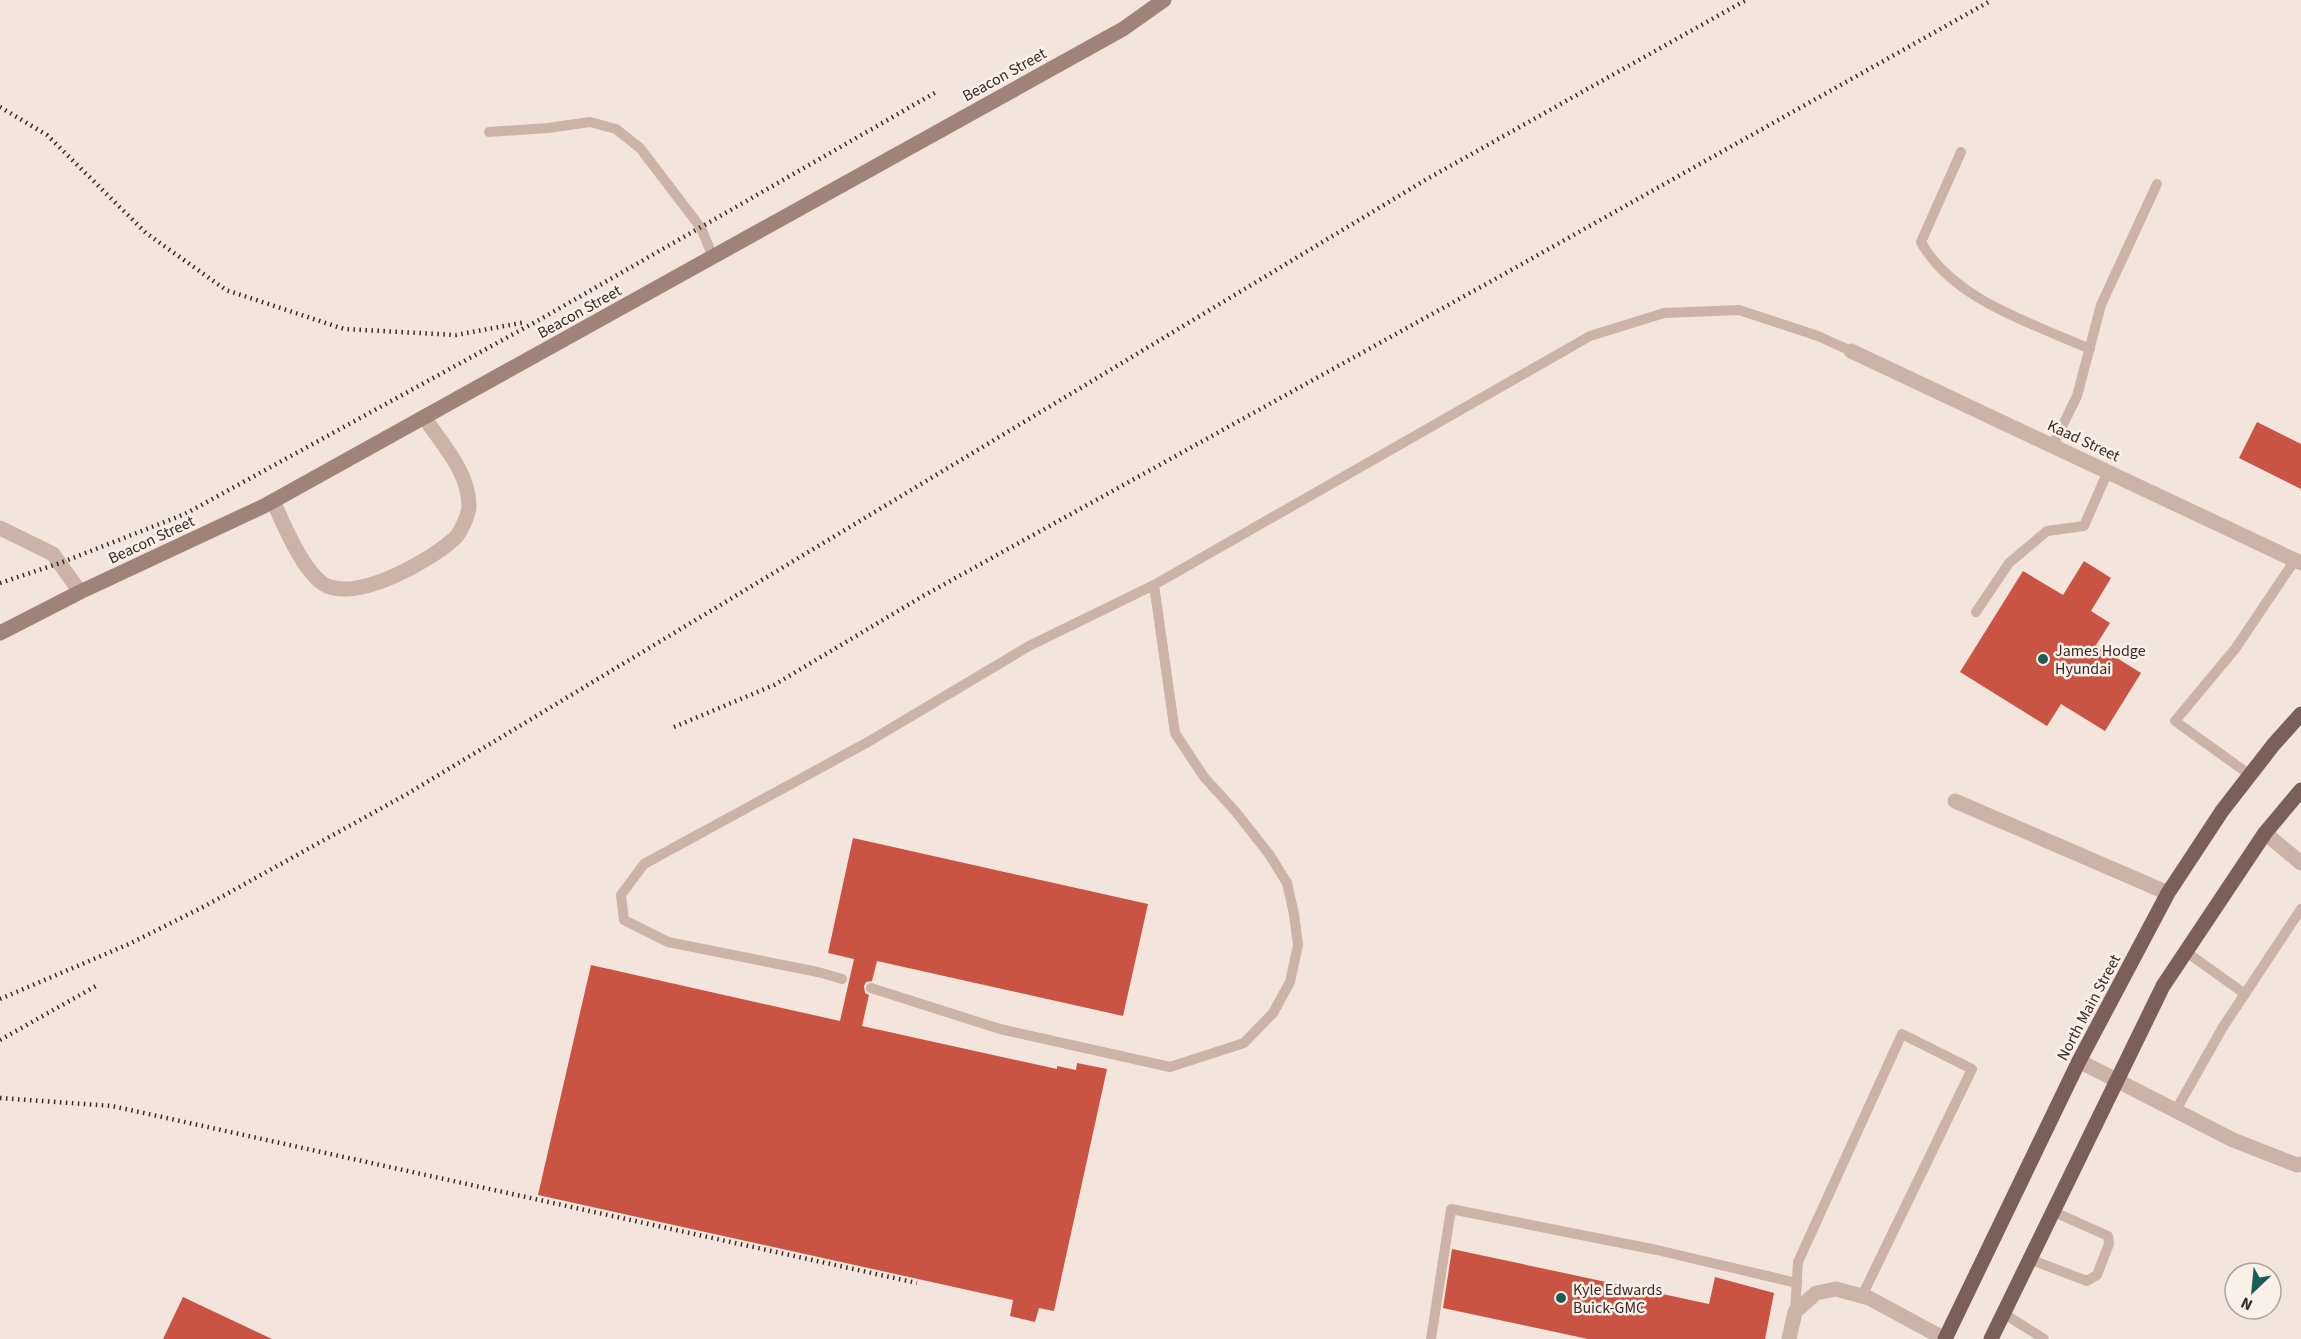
<svg xmlns="http://www.w3.org/2000/svg" width="2301" height="1339" viewBox="0 0 2301 1339" font-family="'Source Sans 3',sans-serif">
  <style>
    .building { fill: #ca5443 }
    .lines { fill: none; stroke-linecap: round; stroke-linejoin: round }
    .lane { stroke: #cbb3a7; stroke-width: 10 }
    .street { stroke: #cbb3a7; stroke-width: 15 }
    .secondary { stroke: #9f8278; stroke-width: 15 }
    .primary { stroke: #7a6058; stroke-width: 15 }
    .rail { stroke: #382b28; stroke-width: 4.5; stroke-dasharray: 1.5 4.5; stroke-linecap: butt }
    .poi-dot { fill: #1c5b57; stroke: #faf0e8; stroke-width: 2 }
    .labels { text-anchor: middle; stroke-width: 5; stroke-linejoin: round; paint-order: stroke }
    .street-label { font-size: 16px; fill: #382b28; stroke: #faf0e8 }
    .poi-label { font-size: 16px; fill: #382b28; stroke: #faf0e8; text-anchor: start }
  </style>
  <rect width="100%" height="100%" fill="#f3e5dc"/>
  <g class="building">
    <polygon points="2257,422 2301,444 2301,489 2239,458"/>
    <polygon points="2084,561 2111,578 2091,611 2110,623 2096,645 2141,673 2105,731 2061,704 2047,726 1960,672 2023,571 2063,595"/>
    <polygon points="853,838 1148,904 1123,1016 877,961 872,981 866,982 864,986 865,993 869,995 862,1026 1057,1069 1057,1066 1076,1070 1077,1063 1107,1069 1054,1311 1039,1308 1035,1322 1010,1316 1013,1300 538,1195 591,965 840,1021 854,959 828,953"/>
    <polygon points="1452,1249 1709,1304 1715,1277 1774,1293 1765,1339 1588,1339 1443,1308"/>
    <polygon points="183,1297 272,1339 163,1339"/>
  </g>
  <g class="lines">
    <g class="lane">
      <polyline points="489,132 548,128 590,122 616,129 640,148 701,228 713,257"/>
      <path d="M1961,152L1921,242C1953,300 2032,323 2090,349"/>
      <polyline points="2053,445 2077,396 2101,305 2157,184"/>
      <polyline points="1154,585 1590,336 1664,313 1739,310 1818,336 1851,351"/>
      <polyline points="1976,612 2009,563 2047,531 2084,526 2108,471"/>
      <polyline points="2250,775 2175,721 2235,649 2295,560"/>
      <polyline points="2185,951 2245,994"/>
      <polyline points="842,979 818,972 668,942 624,920 621,895 644,864 868,742 1029,646 1154,585 1175,733 1204,777 1235,811 1269,854 1287,883 1294,914 1298,945 1290,982 1273,1013 1244,1043 1170,1067 1000,1029 871,988"/>
      <polyline points="2176,1110 2223,1027 2301,909"/>
      <polyline points="2029,1259 2087,1281 2097,1275 2109,1244 2108,1236 2052,1211"/>
      <polyline points="1795,1312 1798,1262 1902,1034 1972,1069 1862,1296"/>
      <polyline points="2003,1313 2044,1339"/>
      <polyline points="1431,1339 1451,1209 1657,1250 1797,1283"/>
    </g>
    <g class="street">
      <polyline points="1851,351 2301,563"/>
      <path d="M273,501C283,523 306,580 330,587C364,598 429,561 454,539C460,534 469,514 469,506C469,472 442,444 424,417"/>
      <polyline points="0,528 53,554 80,592"/>
      <polyline points="1955,801 2168,893"/>
      <polyline points="2265,833 2301,863"/>
      <polyline points="2079,1061 2233,1140 2297,1165 2301,1164"/>
      <polyline points="1789,1339 1795,1312 1816,1293 1836,1289 1869,1298 1945,1339"/>
    </g>
    <polyline class="secondary" points="0,633 80,592 264,506 1123,29 1164,0"/>
    <g class="primary">
      <polyline points="1945,1339 2079,1061 2168,893 2222,811 2274,744 2301,714"/>
      <polyline points="1991,1339 2163,986 2265,833 2301,790"/>
    </g>
    <g class="rail">
      <polyline points="0,107 47,135 146,233 226,290 344,329 456,335 526,322"/>
      <polyline points="0,583 60,563 185,514 539,320 938,91"/>
      <polyline points="674,727 774,685 923,596 1497,278 1992,0"/>
      <polyline points="0,999 129,944 205,906 407,794 1427,179 1746,0"/>
      <polyline points="0,1040 96,986"/>
      <polyline points="0,1098 112,1106 917,1283"/>
    </g>
  </g>
  <g class="poi-dot">
    <circle cx="2043" cy="659" r="6"/>
    <circle cx="1561" cy="1298" r="6"/>
  </g>
  <g class="labels">
    <g class="street-label">
      <text transform="translate(1004 74) rotate(-29)" y="6">Beacon Street</text>
      <text transform="translate(579 311) rotate(-29)" y="6">Beacon Street</text>
      <text transform="translate(2084 440) rotate(25)" y="6">Kaad Street</text>
      <text transform="translate(151 539) rotate(-25)" y="6">Beacon Street</text>
      <text transform="translate(2088 1007) rotate(-62)" y="6">North Main Street</text>
    </g>
    <g class="poi-label">
      <text x="2055" y="656">James Hodge<tspan x="2055" dy="18">Hyundai</tspan></text>
      <text x="1573" y="1295">Kyle Edwards<tspan x="1573" dy="18">Buick-GMC</tspan></text>
    </g>
  </g>
  <g transform="translate(2253 1291) rotate(206)"><circle r="28" fill="#faf0e8" stroke="#aca19b" stroke-width="1.5"/>
  <path d="M0-4.5L10 22L0 15L-10 22Z" fill="#1c5b57"/>
  <text y="-9" font-size="16" font-weight="bold" text-anchor="middle" fill="#382b28">N</text>
  </g>
</svg>
